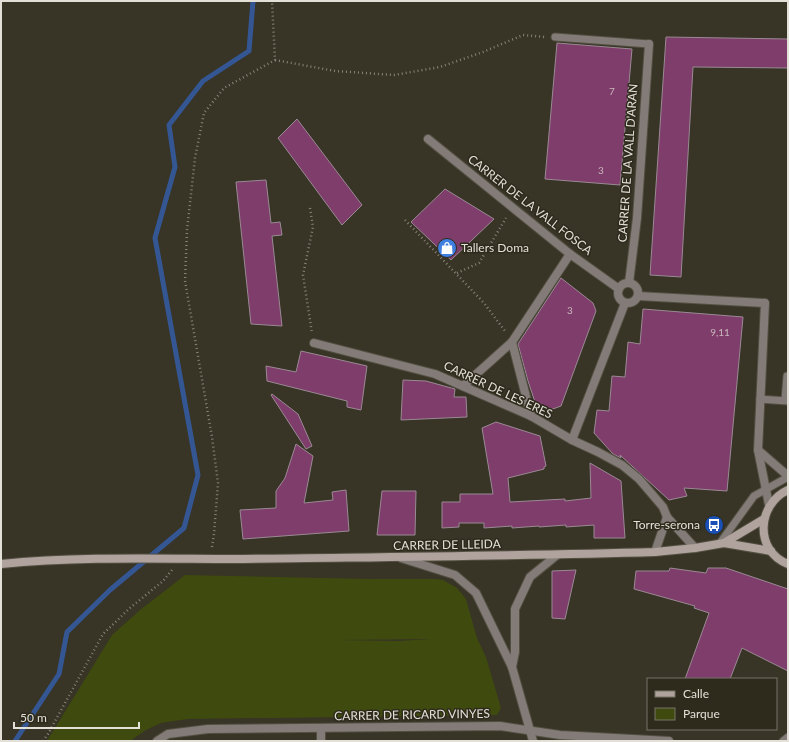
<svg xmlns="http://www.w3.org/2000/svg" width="789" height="742" viewBox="0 0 789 742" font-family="Lato,sans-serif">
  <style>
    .green { fill: #3e4a0e; fill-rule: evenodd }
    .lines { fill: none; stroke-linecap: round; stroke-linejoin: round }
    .stream { stroke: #345794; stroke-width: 5 }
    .building { fill: #7e3d6a; stroke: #9a8a94 }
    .lane-casing { stroke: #535042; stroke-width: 9 }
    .street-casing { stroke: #535042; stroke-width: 10 }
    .secondary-casing { stroke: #535042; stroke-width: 10 }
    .path { stroke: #878378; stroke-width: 2.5; stroke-dasharray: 1 3; stroke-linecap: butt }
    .lane { stroke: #837b78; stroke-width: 7 }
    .street { stroke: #837b78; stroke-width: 8 }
    .secondary { stroke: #b0a39e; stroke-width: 8 }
    .labels { text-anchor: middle; stroke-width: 3; stroke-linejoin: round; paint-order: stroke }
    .number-label { font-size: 10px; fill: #cab7bc }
    .street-label { font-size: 12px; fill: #e3e0d8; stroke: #2e2a1c }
    .poi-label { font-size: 12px; fill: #e3e0d8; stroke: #2e2a1c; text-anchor: start }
  </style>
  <rect width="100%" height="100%" fill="#383426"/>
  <path class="green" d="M185,575L371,579H437L443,580L457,588L466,599L477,638L486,657L501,708L497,715L188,719L161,723L146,730L130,741H47L112,635L140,610ZM431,639L398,641L339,640Z"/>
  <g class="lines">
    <polyline class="stream" points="15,741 59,674 67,632 110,590 184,528 198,475 155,238 175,167 169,125 203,81 249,51 253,1"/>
  </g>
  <g class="building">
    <polygon points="666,37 788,39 788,68 693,67 681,277 650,275"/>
    <polygon points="557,43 632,49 620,185 545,179"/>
    <polygon points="297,119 362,205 342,225 278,138"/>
    <polygon points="266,180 271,223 280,222 282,235 272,236 282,326 251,324 236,182"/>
    <polygon points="445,189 494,219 451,260 411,222"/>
    <polygon points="561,278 593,303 596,311 561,406 539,414 528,381 518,344"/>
    <polygon points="643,309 743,317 727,491 684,488 687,496 669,500 620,455 621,458 613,454 594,433 597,410 609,411 612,376 625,377 628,342 640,344"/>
    <polygon points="301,351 367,366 361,410 347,407 347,401 267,381 266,366 296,372"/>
    <polygon points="403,380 426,381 455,389 454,397 466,397 467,417 401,420"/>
    <polygon points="272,394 298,414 312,446 306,449 271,395"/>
    <polygon points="496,422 540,436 546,466 544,467 544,469 508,478 510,502 565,499 565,501 591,498 590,463 621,481 625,538 594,538 594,525 566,527 566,525 539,527 539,526 512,528 512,526 484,528 484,523 459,523 459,527 442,528 442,502 460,502 460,494 493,494 482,428"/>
    <polygon points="296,444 313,456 304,503 333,500 332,492 346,490 349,531 243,539 240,510 276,508 276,491 285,478"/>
    <polygon points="382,491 416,491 415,535 377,535"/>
    <polygon points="670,568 706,573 708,568 726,568 788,589 788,671 742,648 730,679 685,679 709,613 694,608 695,606 634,589 636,571 669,571"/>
    <polygon points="576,570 565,619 552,618 552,571"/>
  </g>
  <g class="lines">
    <defs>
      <g id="lane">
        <polyline points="555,37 649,44"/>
        <polyline points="760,399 788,401"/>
        <polyline points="785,400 787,376 788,376"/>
        <polyline points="720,543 754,496 788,477"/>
        <polyline points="783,741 788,737"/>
      </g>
      <g id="street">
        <polyline points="428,139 570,254 619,289"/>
        <circle cx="628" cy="293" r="10"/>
        <polyline points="629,283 637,218 649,44"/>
        <polyline points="638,296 765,303 758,450 769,505"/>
        <polyline points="314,343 435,374 531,416 572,440 598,452 622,465 639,479 663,507 667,517 695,548"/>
        <polyline points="463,386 512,342"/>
        <polyline points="531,416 512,342 570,254"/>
        <polyline points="572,440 625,303"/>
        <polyline points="758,450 788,476"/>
        <polyline points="655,552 667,517"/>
        <polyline points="401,558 455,575 476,593 512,667 533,741"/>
        <polyline points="512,667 515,652 515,609 530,577 557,555"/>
        <polyline points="157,741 168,734 208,729 500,726 560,735 669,741"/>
        <polyline points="321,741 321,728"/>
      </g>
      <g id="secondary">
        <path d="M788,490C757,504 754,551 788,564"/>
        <polyline points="724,543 764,519"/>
        <path d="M1,564C82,556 163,559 244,559C381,557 518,556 655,552L695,548L724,543L771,551"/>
      </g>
    </defs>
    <use href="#lane" class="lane-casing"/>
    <use href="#street" class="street-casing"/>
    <use href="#secondary" class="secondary-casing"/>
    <g class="path">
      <polyline points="275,60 335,71 394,75 440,67 483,52 523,35 545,37"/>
      <polyline points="310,208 313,227 303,275 312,333"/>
      <polyline points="405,220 484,303 505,331"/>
      <polyline points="457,273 479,263 506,218"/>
      <polyline points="212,547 214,534 218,483 212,437 185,281 187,230 195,158 204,113 224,88 275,60 272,1"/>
      <polyline points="43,741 48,734 103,634 130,608 163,581 172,570"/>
    </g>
    <use href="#lane" class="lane"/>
    <use href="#street" class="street"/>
    <use href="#secondary" class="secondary"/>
  </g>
  <defs>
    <symbol id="shop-disc" viewBox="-11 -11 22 22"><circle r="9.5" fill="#3f7fe0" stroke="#2e2a1c"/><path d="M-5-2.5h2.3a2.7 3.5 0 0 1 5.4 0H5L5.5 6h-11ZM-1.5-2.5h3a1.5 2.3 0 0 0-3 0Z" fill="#fff"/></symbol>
    <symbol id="bus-disc" viewBox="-11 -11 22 22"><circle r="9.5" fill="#1a4fb4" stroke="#2e2a1c"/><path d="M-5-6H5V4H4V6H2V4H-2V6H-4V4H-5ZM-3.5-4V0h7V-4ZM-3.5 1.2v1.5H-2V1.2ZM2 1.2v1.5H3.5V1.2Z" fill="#fff"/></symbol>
  </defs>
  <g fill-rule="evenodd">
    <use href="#shop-disc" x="436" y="237" width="22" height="22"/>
    <use href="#bus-disc" x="703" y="514" width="22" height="22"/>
  </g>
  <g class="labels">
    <g class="number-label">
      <text x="612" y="95">7</text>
      <text x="601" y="174">3</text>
      <text x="570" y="314">3</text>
      <text x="720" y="336">9,11</text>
    </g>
    <g class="street-label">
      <text transform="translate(628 163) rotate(-86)" y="4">CARRER DE LA VALL D'ARAN</text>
      <text transform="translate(530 205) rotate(38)" y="4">CARRER DE LA VALL FOSCA</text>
      <text transform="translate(498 390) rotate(25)" y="4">CARRER DE LES ERES</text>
      <text transform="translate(447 545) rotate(-1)" y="4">CARRER DE LLEIDA</text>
      <text transform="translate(412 715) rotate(-1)" y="4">CARRER DE RICARD VINYES</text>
    </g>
    <g class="poi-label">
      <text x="461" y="252">Tallers Doma</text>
      <text x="700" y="529" text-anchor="end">Torre-serona</text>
    </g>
  </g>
  <rect width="789" height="742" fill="none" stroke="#e3e0d8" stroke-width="4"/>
  <rect x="647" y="678" width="130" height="52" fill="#2e2a1c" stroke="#767367"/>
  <rect x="655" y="691" width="20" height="6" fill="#b0a39e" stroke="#767367"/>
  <text x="683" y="698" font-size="12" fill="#e3e0d8">Calle</text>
  <rect x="655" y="708" width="20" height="12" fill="#3e4a0e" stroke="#767367"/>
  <text x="683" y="718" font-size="12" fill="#e3e0d8">Parque</text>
  <path d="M14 722v6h125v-6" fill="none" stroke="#e3e0d8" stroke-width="2"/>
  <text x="20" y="722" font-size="12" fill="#e3e0d8" stroke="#2e2a1c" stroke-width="3" paint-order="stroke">50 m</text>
</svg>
